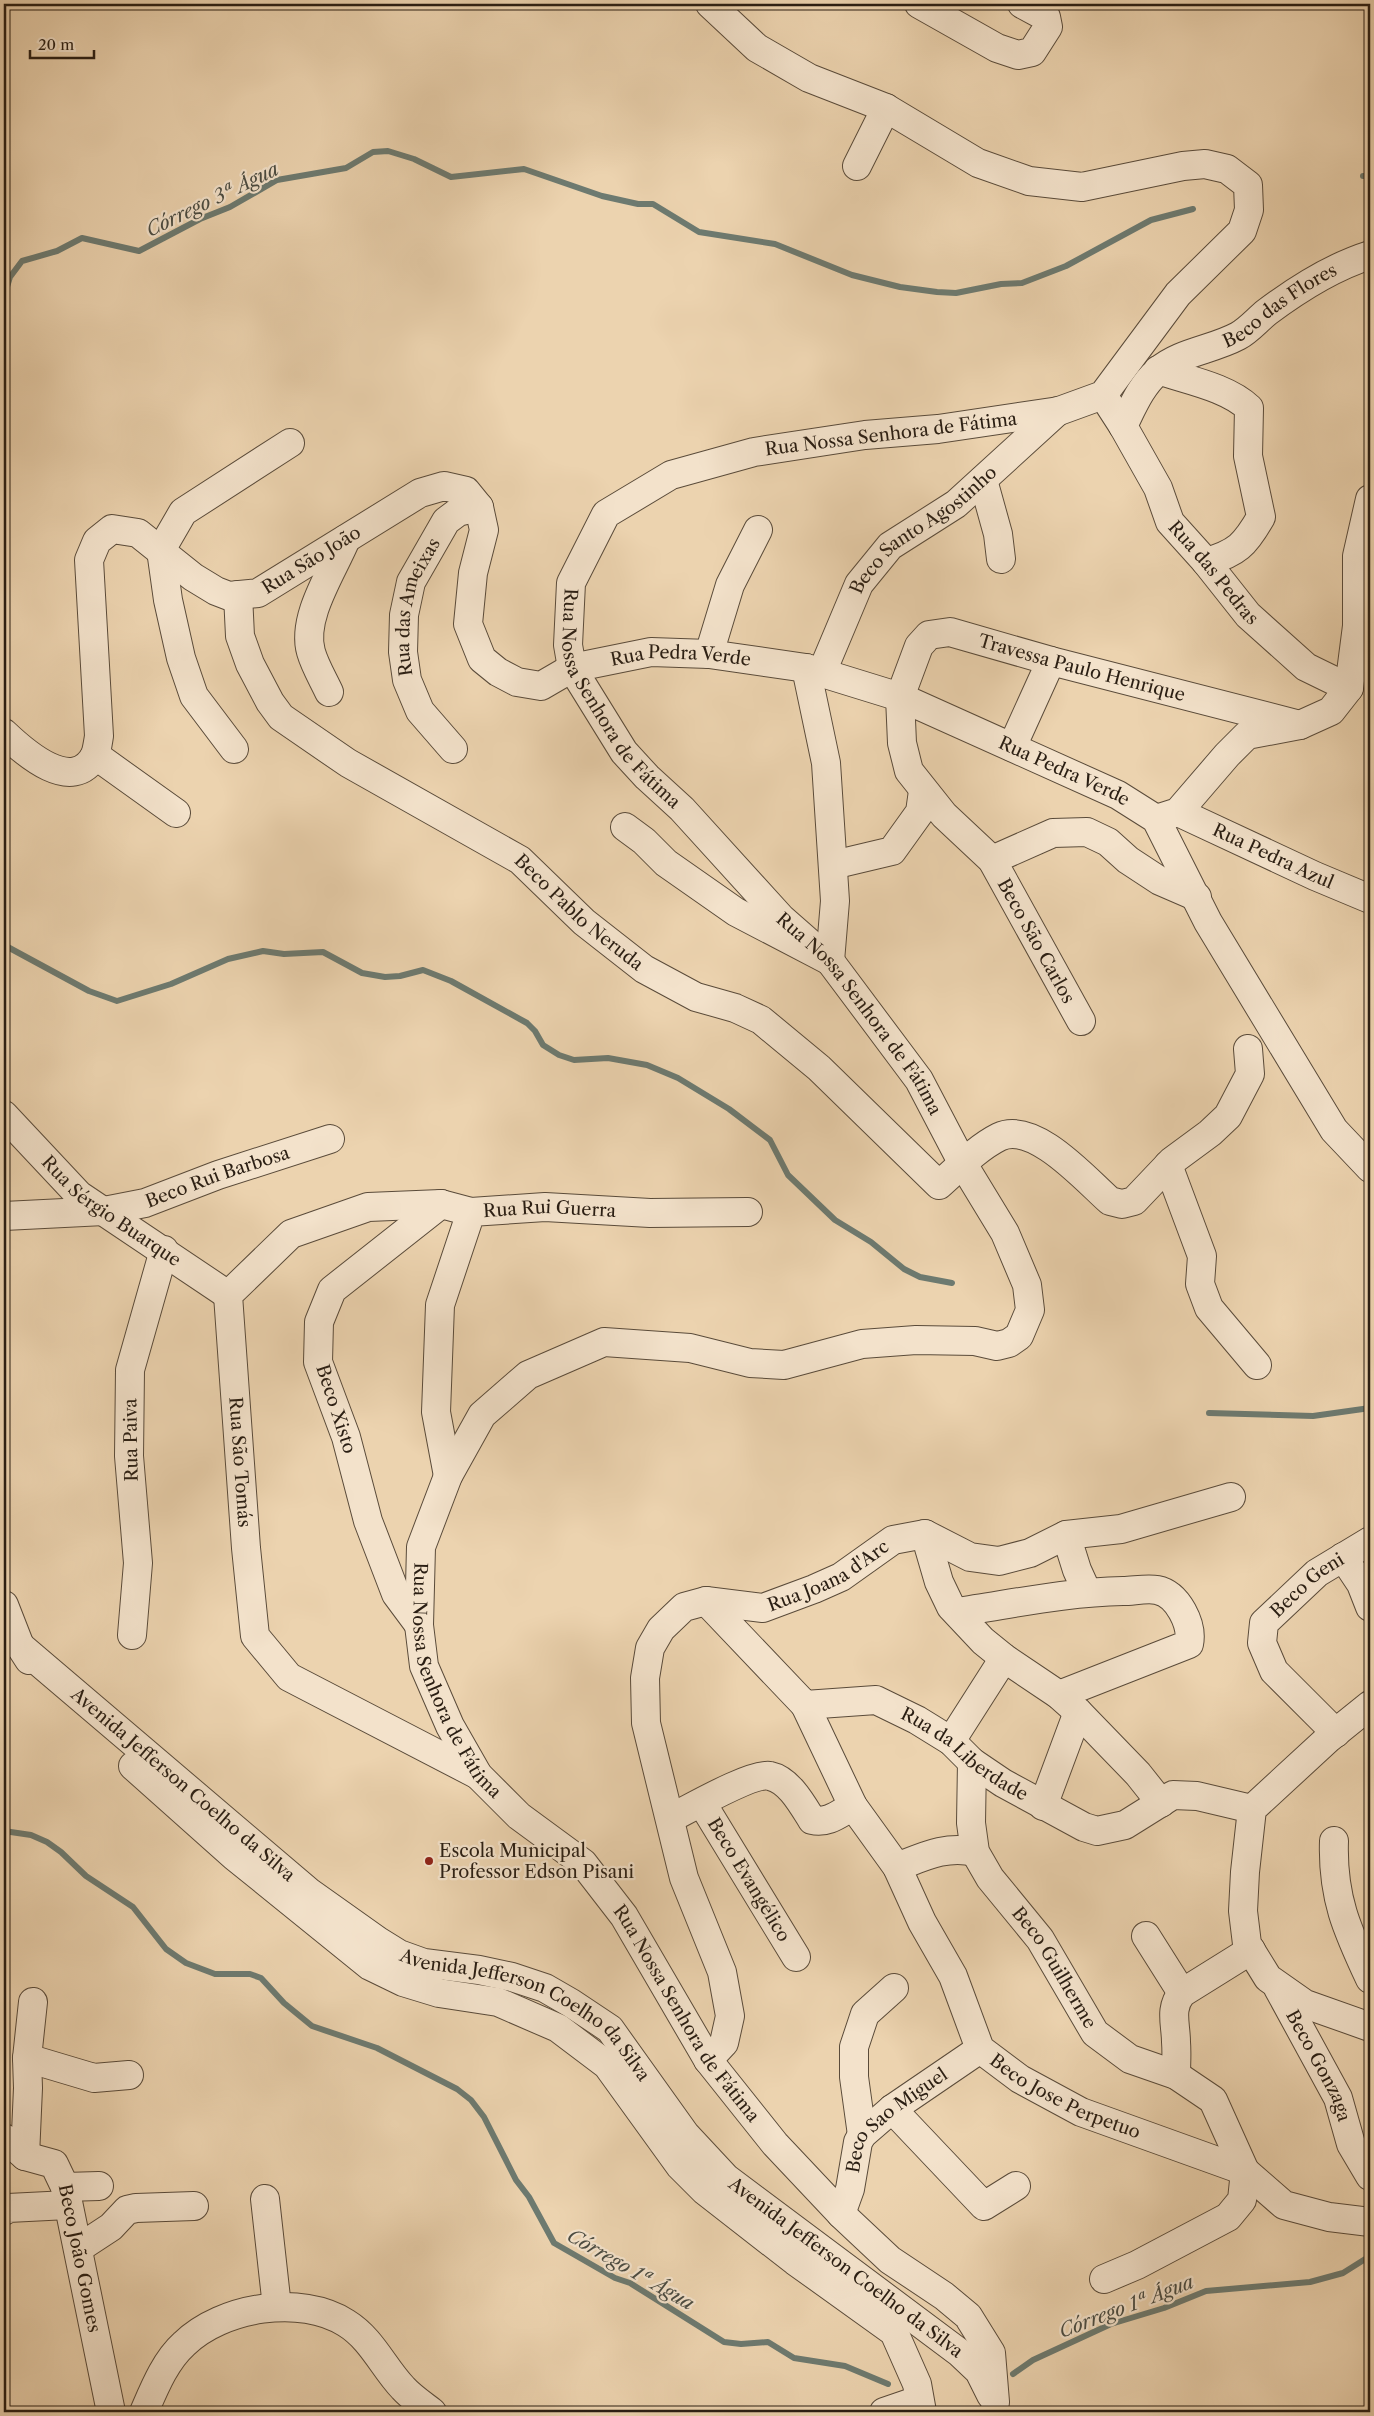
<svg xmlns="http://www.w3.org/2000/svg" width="1374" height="2416" viewBox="0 0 1374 2416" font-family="'Libre Caslon Text',serif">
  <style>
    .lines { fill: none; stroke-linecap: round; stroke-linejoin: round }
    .stream { stroke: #6d7a70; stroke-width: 6 }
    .minor-casing { stroke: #5a4b3a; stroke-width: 30 }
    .minor { stroke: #f3e2cb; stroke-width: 28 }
    .poi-dot { fill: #8f2418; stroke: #f3e2cb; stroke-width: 2 }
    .labels { text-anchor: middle; stroke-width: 4.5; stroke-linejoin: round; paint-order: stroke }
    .street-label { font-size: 18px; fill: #2a1e13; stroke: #f3e2cb }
    .poi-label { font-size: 18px; fill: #2a1e13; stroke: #f3e2cb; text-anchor: start }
    .water-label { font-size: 19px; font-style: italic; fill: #4b4c42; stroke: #f3e2cb }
  </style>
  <rect width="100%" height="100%" fill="#ecd3af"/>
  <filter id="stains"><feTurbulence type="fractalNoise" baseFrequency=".004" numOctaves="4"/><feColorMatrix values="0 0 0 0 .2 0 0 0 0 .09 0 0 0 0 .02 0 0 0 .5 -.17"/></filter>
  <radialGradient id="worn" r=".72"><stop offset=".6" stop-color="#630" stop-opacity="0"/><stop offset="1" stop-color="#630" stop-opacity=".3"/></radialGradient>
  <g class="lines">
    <g class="stream">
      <polyline points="1363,176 1370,176"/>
      <polyline points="4,297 10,277 22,261 57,251 82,238 139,251 200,219 230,207 277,180 346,168 373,152 388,151 414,159 451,177 524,169 602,196 638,204 653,204 699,232 775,244 852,275 900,287 937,292 956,293 1001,284 1022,283 1066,266 1151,220 1193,209"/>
      <polyline points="4,945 89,991 117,1001 171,984 228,959 263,951 284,954 323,952 362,973 385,977 400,976 423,970 451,981 527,1023 535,1031 543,1045 559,1055 574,1060 608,1058 647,1065 678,1078 729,1109 770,1140 788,1175 835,1220 871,1242 904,1269 920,1277 952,1283"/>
      <polyline points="1209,1413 1313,1416 1370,1408"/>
      <polyline points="4,1831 31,1835 47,1842 61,1852 86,1876 133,1907 166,1949 186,1963 215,1974 250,1974 261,1978 284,2003 312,2026 377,2048 457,2089 471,2100 484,2117 516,2180 529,2197 554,2243 615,2278 630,2283 724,2342 741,2344 768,2342 794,2358 845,2366 888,2384"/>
      <polyline points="1013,2374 1033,2360 1111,2324 1164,2308 1206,2291 1310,2282 1343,2273 1370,2256"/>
    </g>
    <defs>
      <g id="minor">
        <path id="s1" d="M710,4L757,48L809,78L886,108L978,163L1029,181L1082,187L1183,166L1205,164L1227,169L1248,185L1249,210L1242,231L1178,294L1103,395L1059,411L938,429L865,435L754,452L671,475L606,514L571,583L568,645L572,668L624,752L647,777L682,809L781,918L830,961L919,1080L963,1164L1005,1233L1027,1285L1030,1310L1019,1336L1009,1343L997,1346L975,1341L916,1340L862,1344L784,1365L750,1363L690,1348L604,1342L528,1375L482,1415L448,1476L421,1547L419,1625L424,1666L450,1726L478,1775L519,1816L583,1863L624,1916L708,2060L775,2144L841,2214L890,2260L944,2296L968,2316L991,2353L995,2402"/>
        <polyline points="919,4 997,48 1018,55 1032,52 1048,27 1046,17 1022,4"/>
        <polyline points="857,166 886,108"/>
        <path d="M1158,370C1187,380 1227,387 1249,408L1248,456L1261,517C1245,545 1237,553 1206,562"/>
        <path id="s2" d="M1103,395L1123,426L1158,488L1170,522L1206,562L1248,615L1306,667L1349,688"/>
        <path id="s3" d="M1123,426C1133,406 1141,386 1158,371C1180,352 1212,350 1238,336C1249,330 1257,320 1267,312C1299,288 1332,267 1370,255"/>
        <polyline points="983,480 998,534 1001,559"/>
        <path id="s4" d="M238,595L240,636L250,664L270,702L281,717L348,763L520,860L584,922L644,969L696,997L735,1008L761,1020L819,1068L939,1185C957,1169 977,1148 999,1137C1034,1120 1086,1180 1110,1201L1122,1204L1134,1201L1172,1161L1210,1133L1228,1116L1250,1074L1248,1049"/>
        <polyline points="709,654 730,585 758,530"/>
        <path id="s5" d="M822,672L859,584L890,546L956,504L1058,411"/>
        <path d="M329,692C323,679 315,666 311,652C301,617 333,571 346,539"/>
        <path id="s6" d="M4,733C24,752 73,796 95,755C97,750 98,742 99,736L89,560L97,541L112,529L138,533L193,577L216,591L229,596L258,593L420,493L444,486L466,491L479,507L484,530L473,573L468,624L482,659L498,672L517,682L541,686L572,668L651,652L709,654L806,668L900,697L1118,795L1156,819L1208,922L1334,1130L1370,1168"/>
        <polyline points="1012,747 1051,661"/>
        <polyline points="234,749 194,696 181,658 168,600 161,550 183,512 290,443"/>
        <path id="s7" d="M453,749L420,711L407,680L403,652L404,615L411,582L446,521L458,512L479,507"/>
        <polyline points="95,755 176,813"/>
        <path id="s8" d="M1178,812L1315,876L1370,899"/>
        <polyline points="1156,819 1178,812 1227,755 1247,735 1300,725 1331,711 1349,688 1357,626 1357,556 1370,499"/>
        <polyline points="625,827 644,841 666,863 736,912 830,961 835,901 826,763 806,668"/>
        <polyline points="992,860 1053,833 1087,832 1108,842 1128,860 1160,881 1197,897"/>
        <polyline points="833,865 892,851 920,812 923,791"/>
        <path id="s9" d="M1081,1021L992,860L944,815L909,771L902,743L900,697L919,646L929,635L950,632L1051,661L1300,725"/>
        <path id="s10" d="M4,1115L79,1195L228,1295"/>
        <polyline points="1168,1165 1202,1256 1200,1284 1209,1308 1257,1365"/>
        <path id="s11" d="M471,1212L441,1204L368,1207L291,1234L228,1295L246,1548L255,1636L289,1677L478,1775"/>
        <path id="s12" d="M4,1216L104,1211L145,1203L218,1175L330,1139"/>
        <path id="s13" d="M448,1476L436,1412L440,1305L471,1212L545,1207L650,1213L748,1212"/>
        <polyline points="925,1534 939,1582 951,1607 983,1641 1004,1658 1059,1695 1078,1712 1138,1774 1161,1803"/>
        <polyline points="1066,1535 1077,1570 1087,1592"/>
        <polyline points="1343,1557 1361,1584 1370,1607"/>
        <path id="s14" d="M706,1601L805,1705L876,1700L917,1720L951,1741L972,1762L1003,1783L1084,1827L1097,1831L1125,1825L1173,1795L1197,1796L1252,1809"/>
        <polyline points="4,1605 20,1646 29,1660"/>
        <path d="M957,1612C1012,1604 1067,1592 1123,1591C1133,1591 1147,1588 1157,1590C1178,1594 1193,1625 1189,1644L1059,1695"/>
        <polyline points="419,1625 396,1594 368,1521 346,1437 318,1362 319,1322 332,1290 441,1204"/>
        <polyline points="132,1635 138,1563 129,1456 130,1370 164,1250"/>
        <path id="s15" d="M20,1646L309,1892L378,1941L399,1954L424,1963L479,1970L512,1977L545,1988L571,2003L610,2029L685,2134L726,2178L960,2353L979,2371L991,2395"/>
        <path id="s16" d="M805,1705L853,1806L897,1867L922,1922L953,1976L980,2049L1020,2079L1081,2112L1245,2171L1284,2205L1329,2217L1370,2222"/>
        <polyline points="1370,1705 1329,1738 1252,1809 1245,1872 1243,1911 1247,1944 1268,1978 1305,2004 1370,2027"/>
        <path id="s17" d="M1336,1733L1274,1671L1262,1643L1264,1623L1317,1573L1370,1541"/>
        <polyline points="951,1741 1004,1658"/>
        <path id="s18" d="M972,1762L971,1823L975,1852L990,1878L1040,1939L1095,2033L1130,2059L1176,2075L1213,2100L1245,2171L1242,2200L1228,2217L1137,2265L1104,2279"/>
        <polyline points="133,1766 234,1856 370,1966 403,1982 439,1993 498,2002 558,2028 607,2065 680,2166 705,2191 795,2261 894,2332 917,2384 922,2412"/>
        <path id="s19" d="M702,1803L796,1957"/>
        <polyline points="1043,1806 1078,1712"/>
        <path d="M671,1818C689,1809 753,1772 770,1776C789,1780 802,1804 812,1820C828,1824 840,1813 853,1806"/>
        <path d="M1334,1841C1332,1897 1347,1930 1370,1979"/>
        <path d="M897,1867C923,1857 946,1845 975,1852"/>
        <polyline points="1146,1936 1182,1993"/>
        <path id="s20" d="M1278,1988L1338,2098L1351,2144L1370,2176"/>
        <polyline points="27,2058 94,2078 129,2075"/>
        <path id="s21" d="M708,2060L724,2043L730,2016L722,1972L684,1878L646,1723L645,1678L650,1648L661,1629L684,1607L706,1601L763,1608L814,1589L841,1577L893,1540L925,1534L970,1557L999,1561L1030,1553L1066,1535L1121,1529L1231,1497"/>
        <path d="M1176,2075C1176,2064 1177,2053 1176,2042C1176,2024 1169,2009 1182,1993L1251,1950"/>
        <polyline points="892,2109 984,2206 1016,2186"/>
        <polyline points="862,2135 854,2077 854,2047 865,2014 894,1988"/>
        <path id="s22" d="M4,2138L25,2156L54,2164L65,2187L111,2412"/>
        <polyline points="25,2156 28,2088 27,2058 33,2002"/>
        <polyline points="65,2187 99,2186"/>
        <polyline points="265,2199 277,2307"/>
        <polyline points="4,2211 8,2208 68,2205"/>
        <path id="s23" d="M841,2214L850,2189L858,2142L862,2135L892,2109L980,2049"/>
        <polyline points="79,2248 111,2227 127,2210 136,2208 194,2206"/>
        <path d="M144,2412C154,2389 165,2361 184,2344C222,2307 301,2294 346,2323C372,2339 383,2367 403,2388C411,2397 423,2405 432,2412"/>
        <polyline points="884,2412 919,2400"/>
      </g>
    </defs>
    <use href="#minor" class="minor-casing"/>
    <use href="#minor" class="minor"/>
  </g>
  <circle class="poi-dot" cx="429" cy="1861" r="5"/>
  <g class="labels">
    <g class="street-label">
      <text dy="6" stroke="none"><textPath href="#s3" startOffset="205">Beco das Flores</textPath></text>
      <text transform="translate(891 434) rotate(-7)" y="6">Rua Nossa Senhora de Fátima</text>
      <text dy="6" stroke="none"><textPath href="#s5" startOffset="180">Beco Santo Agostinho</textPath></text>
      <text dy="6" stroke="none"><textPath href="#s6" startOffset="575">Rua São João</textPath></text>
      <text dy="6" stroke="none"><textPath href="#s2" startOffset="211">Rua das Pedras</textPath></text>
      <text dy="6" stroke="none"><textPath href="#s7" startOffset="160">Rua das Ameixas</textPath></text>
      <text dy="6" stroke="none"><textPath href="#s6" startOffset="1140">Rua Pedra Verde</textPath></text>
      <text dy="6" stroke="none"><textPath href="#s9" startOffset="608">Travessa Paulo Henrique</textPath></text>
      <text dy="6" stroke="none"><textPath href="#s1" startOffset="1585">Rua Nossa Senhora de Fátima</textPath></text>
      <text dy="6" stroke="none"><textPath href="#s6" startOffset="1545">Rua Pedra Verde</textPath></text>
      <text dy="6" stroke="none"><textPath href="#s8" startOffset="105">Rua Pedra Azul</textPath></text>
      <text dy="6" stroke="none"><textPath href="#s4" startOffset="490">Beco Pablo Neruda</textPath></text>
      <text transform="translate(1036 941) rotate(61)" y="6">Beco São Carlos</text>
      <text dy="6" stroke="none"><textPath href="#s1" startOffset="1990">Rua Nossa Senhora de Fátima</textPath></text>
      <text dy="6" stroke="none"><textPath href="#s12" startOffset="219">Beco Rui Barbosa</textPath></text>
      <text dy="6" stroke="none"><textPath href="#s10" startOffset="145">Rua Sérgio Buarque</textPath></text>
      <text dy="6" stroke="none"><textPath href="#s13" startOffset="349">Rua Rui Guerra</textPath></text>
      <text transform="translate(336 1409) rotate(72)" y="6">Beco Xisto</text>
      <text transform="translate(131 1440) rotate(-91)" y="6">Rua Paiva</text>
      <text dy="6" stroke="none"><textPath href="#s11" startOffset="441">Rua São Tomás</textPath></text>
      <text dy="6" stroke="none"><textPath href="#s21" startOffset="639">Rua Joana d'Arc</textPath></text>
      <text dy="6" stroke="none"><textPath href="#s17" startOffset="196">Beco Geni</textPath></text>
      <text dy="6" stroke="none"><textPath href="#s1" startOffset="3220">Rua Nossa Senhora de Fátima</textPath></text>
      <text dy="6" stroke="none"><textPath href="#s14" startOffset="319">Rua da Liberdade</textPath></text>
      <text dy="6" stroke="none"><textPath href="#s15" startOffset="214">Avenida Jefferson Coelho da Silva</textPath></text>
      <text dy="6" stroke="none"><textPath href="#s19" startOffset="90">Beco Evangélico</textPath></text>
      <text dy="6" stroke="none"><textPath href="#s18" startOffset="231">Beco Guilherme</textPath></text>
      <text dy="6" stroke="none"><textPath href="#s1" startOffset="3639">Rua Nossa Senhora de Fátima</textPath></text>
      <text dy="6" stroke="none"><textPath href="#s15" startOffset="634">Avenida Jefferson Coelho da Silva</textPath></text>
      <text dy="6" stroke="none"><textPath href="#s20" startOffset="88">Beco Gonzaga</textPath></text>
      <text dy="6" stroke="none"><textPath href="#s16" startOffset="486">Beco Jose Perpetuo</textPath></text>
      <text dy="6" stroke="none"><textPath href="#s23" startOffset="115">Beco Sao Miguel</textPath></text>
      <text dy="6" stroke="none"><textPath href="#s22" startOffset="156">Beco João Gomes</textPath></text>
      <text dy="6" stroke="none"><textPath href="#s15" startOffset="1055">Avenida Jefferson Coelho da Silva</textPath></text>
    </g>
    <g class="poi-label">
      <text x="439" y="1857">Escola Municipal<tspan x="439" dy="21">Professor Edson Pisani</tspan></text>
    </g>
    <g class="water-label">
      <text transform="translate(212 199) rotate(-26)" y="7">Córrego 3ª Água</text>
      <text transform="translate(631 2269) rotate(30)" y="7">Córrego 1ª Água</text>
      <text transform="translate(1126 2306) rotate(-21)" y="7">Córrego 1ª Água</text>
    </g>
  </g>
  <rect width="1374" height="2416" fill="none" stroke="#ecd3af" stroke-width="20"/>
  <rect x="5" y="5" width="1364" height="2406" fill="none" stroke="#2a1e13" stroke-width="2.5"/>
  <rect x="10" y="10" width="1354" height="2396" fill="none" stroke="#2a1e13"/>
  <path d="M30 50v8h64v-8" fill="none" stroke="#2a1e13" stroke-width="2.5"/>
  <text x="38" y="50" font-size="15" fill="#2a1e13" stroke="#f3e2cb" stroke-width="4" paint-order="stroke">20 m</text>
  <rect width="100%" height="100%" filter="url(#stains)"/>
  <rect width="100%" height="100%" fill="url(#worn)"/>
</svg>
